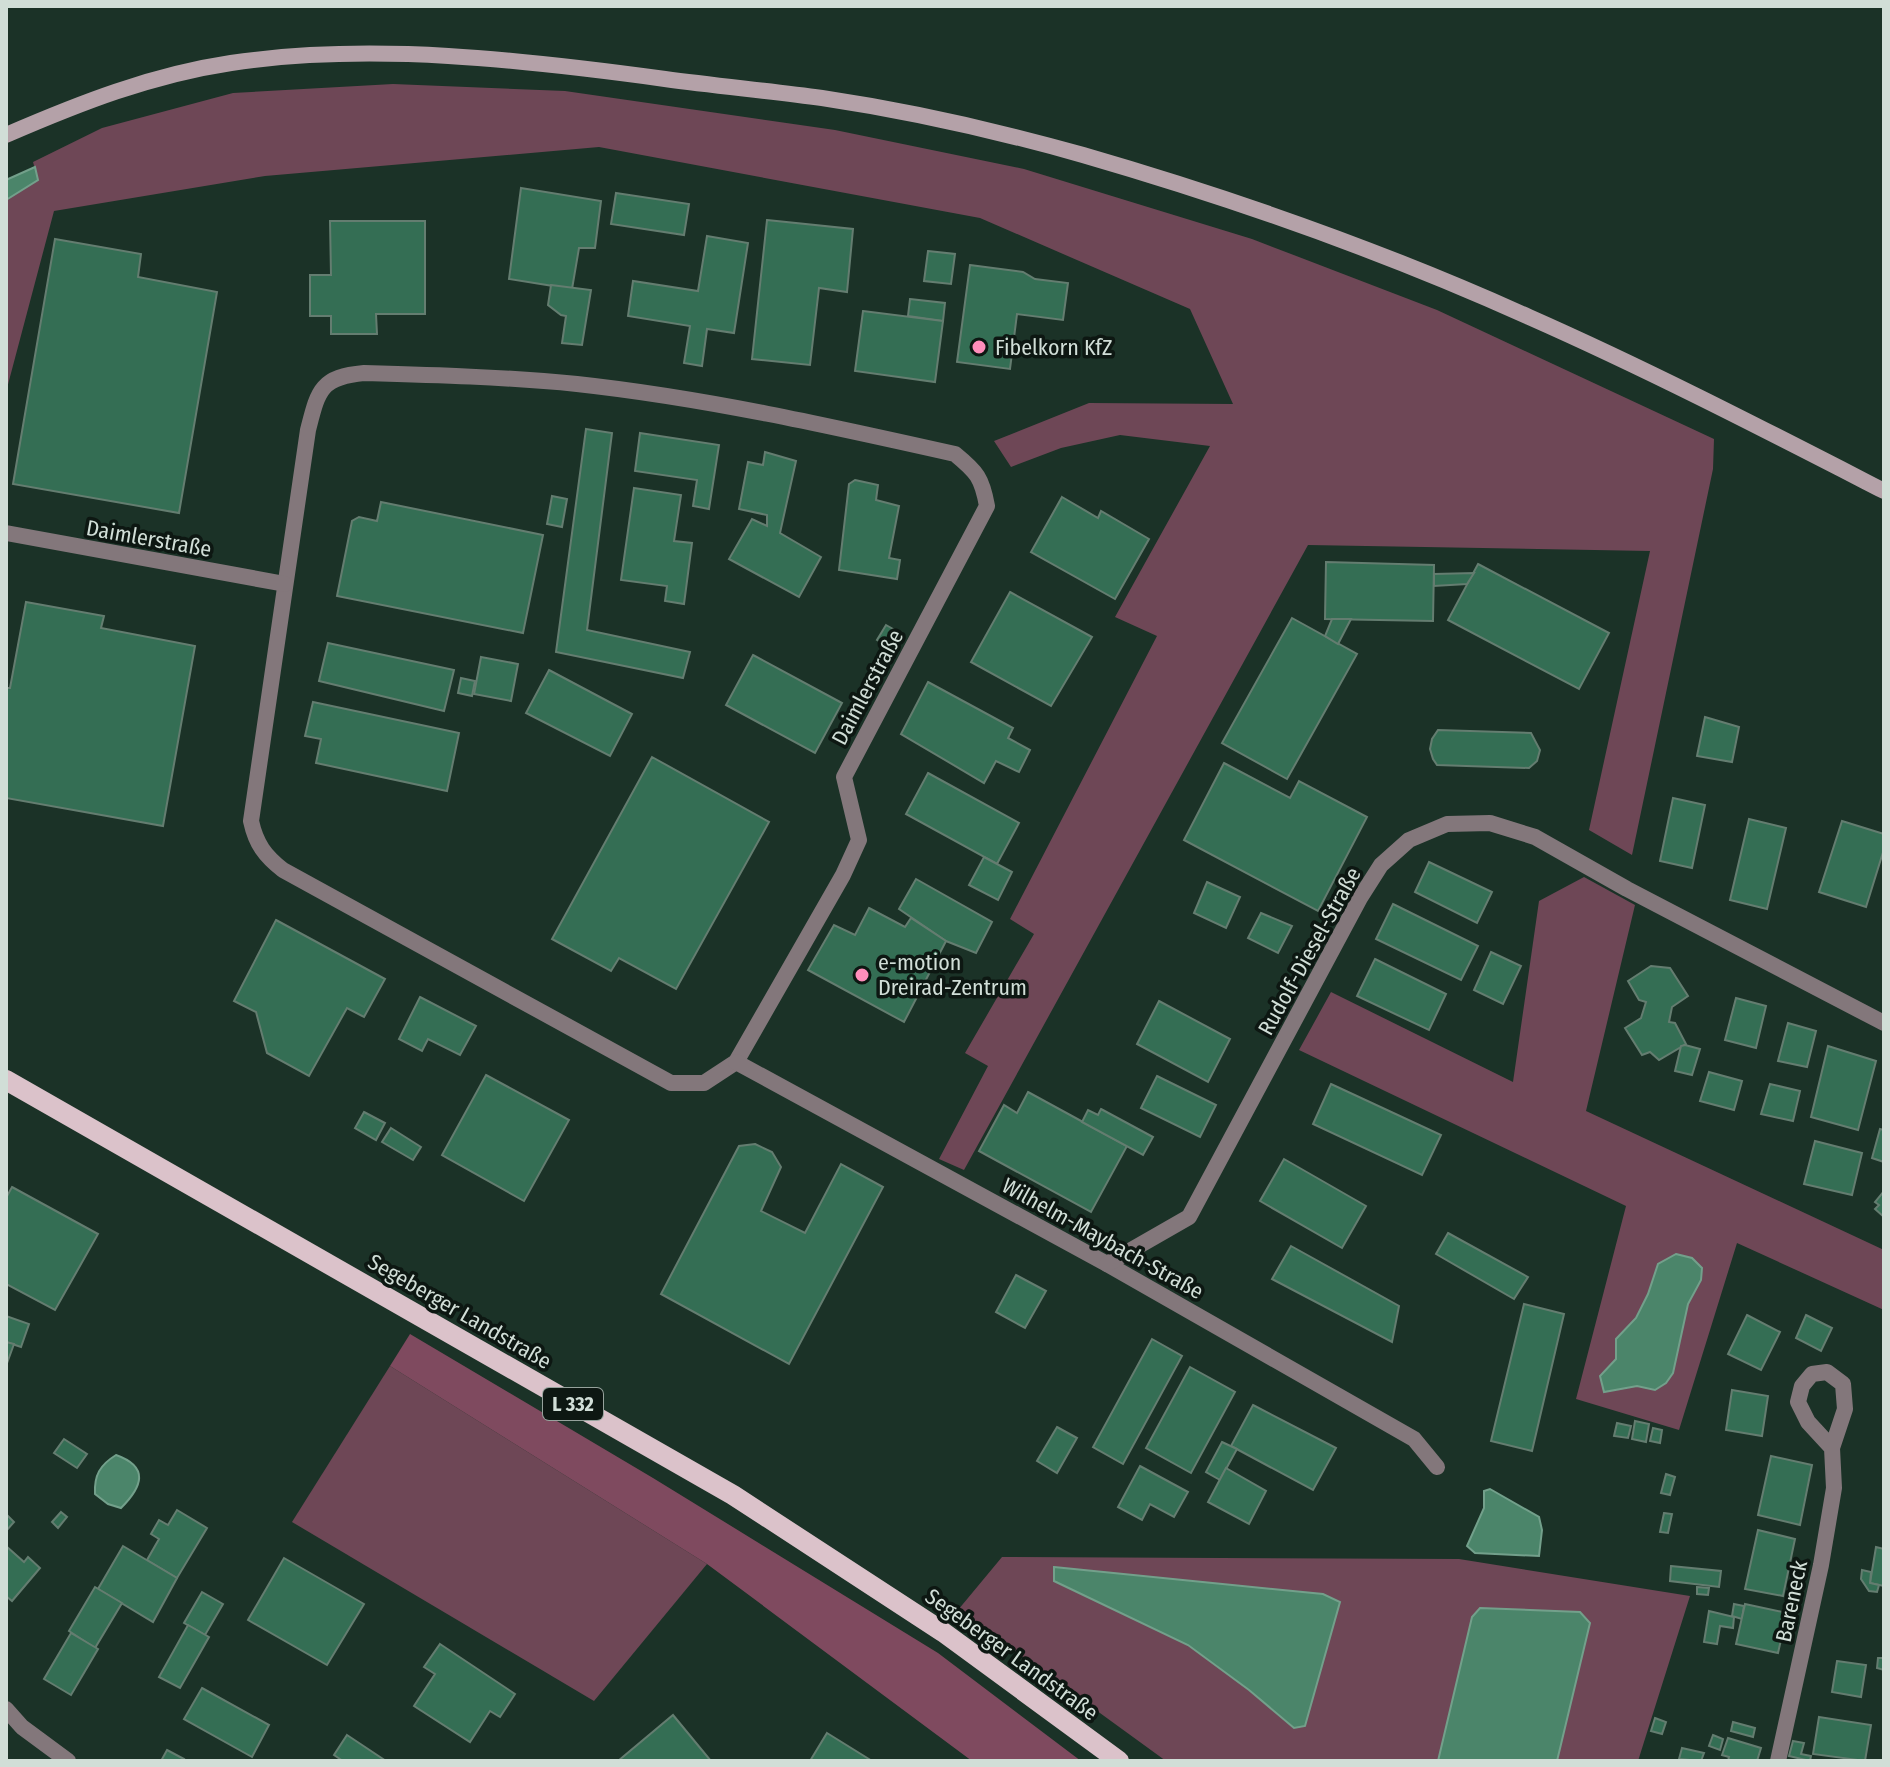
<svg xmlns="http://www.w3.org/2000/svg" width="1890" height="1767" viewBox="0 0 1890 1767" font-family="'Fira Sans Condensed',sans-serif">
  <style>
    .green { fill: #6e4756; fill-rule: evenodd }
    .forest { fill: #7f4a5f }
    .water { fill: #4b856a; stroke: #73a08b; stroke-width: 2 }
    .building { fill: #346e54; stroke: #647d70; stroke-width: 2 }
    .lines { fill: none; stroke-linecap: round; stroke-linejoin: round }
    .minor { stroke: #83777b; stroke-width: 16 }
    .secondary { stroke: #b4a1a8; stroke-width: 16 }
    .primary { stroke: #dbc2ca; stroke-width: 20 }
    .poi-dot { fill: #ff8ebb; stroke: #0d1712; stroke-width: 3 }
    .labels { text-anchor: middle; stroke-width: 7; stroke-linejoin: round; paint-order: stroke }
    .shield { fill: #0d1712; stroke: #96a29c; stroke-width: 2 }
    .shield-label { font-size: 20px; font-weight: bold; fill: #d1ded7 }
    .poi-label { font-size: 22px; fill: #d1ded7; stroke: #0d1712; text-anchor: start }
    .street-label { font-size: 22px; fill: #d1ded7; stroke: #0d1712 }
  </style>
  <rect width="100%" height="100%" fill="#1b3227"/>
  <g class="green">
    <polygon points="393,84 565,91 835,130 1024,169 1252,239 1437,310 1714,439 1713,469 1632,855 1589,830 1650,551 1308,545 964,1170 939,1159 988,1066 965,1053 1034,934 1010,919 1157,636 1115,617 1210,446 1120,435 1061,448 1011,467 994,441 1089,403 1233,404 1190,309 980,218 599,147 265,176 54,211 6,392 6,200 38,180 33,162 102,128 233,93"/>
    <polygon points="1584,877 1635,905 1586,1111 1884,1250 1884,1310 1737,1243 1679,1430 1576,1399 1626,1206 1299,1050 1331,992 1513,1082 1539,901"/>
    <polygon points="390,1366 707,1564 594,1701 292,1522"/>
    <path d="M1002,1557L1459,1559L1690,1596L1638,1761H1166L958,1610ZM1054,1581L1340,1603L1294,1728L1249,1690L1188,1645Z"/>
  </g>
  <polygon class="forest" points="410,1334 653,1478 938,1653 1081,1761 972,1761 707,1564 390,1366"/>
  <g class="water">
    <polygon points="35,167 38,180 6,200 6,180"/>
    <polygon points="1676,1254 1692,1258 1702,1268 1701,1280 1688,1304 1673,1373 1666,1383 1655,1390 1637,1386 1604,1392 1600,1376 1616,1359 1616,1339 1636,1318 1648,1294 1658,1264"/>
    <path d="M116,1455C150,1467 142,1487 121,1508L108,1504L95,1494C94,1475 100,1465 116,1455Z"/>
    <polygon points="1490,1489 1539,1517 1542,1530 1539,1556 1475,1553 1467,1546 1484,1508 1484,1491"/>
    <polygon points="1054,1567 1323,1594 1340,1602 1305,1726 1294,1728 1249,1690 1188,1645 1054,1581"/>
    <polygon points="1480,1608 1580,1612 1590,1623 1557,1761 1438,1761 1472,1617"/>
  </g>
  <g class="building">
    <polygon points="521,188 601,201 595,248 579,248 572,289 509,279"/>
    <polygon points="616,193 689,204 684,235 611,224"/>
    <polygon points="767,220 853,229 847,292 819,288 810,365 752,359"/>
    <polygon points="330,221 425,221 425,314 376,314 377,334 331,334 331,316 310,316 310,275 331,275"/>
    <polygon points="707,236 748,243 734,333 707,329 702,366 684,363 690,326 628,316 633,281 698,291"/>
    <polygon points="55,239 141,254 138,277 217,292 179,513 13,484"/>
    <polygon points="928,251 955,254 951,284 924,281"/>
    <polygon points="970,265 1023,272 1035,279 1068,283 1063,320 1017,314 1010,369 957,362"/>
    <polygon points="551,285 591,290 582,345 562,343 566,316 561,315 548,305"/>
    <polygon points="910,299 945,303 943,321 908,316"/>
    <polygon points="863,311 943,321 935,382 855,371"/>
    <polygon points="586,429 612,433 587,630 690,652 683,678 556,652"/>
    <polygon points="640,433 719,445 709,509 693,506 697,480 635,471"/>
    <polygon points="765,452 796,461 780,533 821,557 799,597 729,559 752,519 767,526 767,515 739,509 748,462 763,465"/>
    <polygon points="855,480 878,485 876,500 899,506 889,558 900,560 897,579 839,570 849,484"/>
    <polygon points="634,488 681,495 674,541 692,543 684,604 665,601 667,586 621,580"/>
    <polygon points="552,496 567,499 562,527 547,524"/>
    <polygon points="1062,497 1098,518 1101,511 1149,539 1115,599 1031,552"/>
    <polygon points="381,502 543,535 523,633 337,596 352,521 359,517 377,521"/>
    <polygon points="1326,562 1434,565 1433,621 1325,619"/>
    <polygon points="1478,564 1609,633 1579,689 1448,620"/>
    <polygon points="1474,573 1467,584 1434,586 1434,574"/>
    <polygon points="1010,592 1092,637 1051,706 971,662"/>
    <polygon points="26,602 104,616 101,628 195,646 163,826 6,798 6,688 10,688"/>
    <polygon points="1292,618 1357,654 1287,779 1222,743"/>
    <polygon points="1332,619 1351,619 1338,644 1325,636"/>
    <polygon points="886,625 902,634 893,649 877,640"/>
    <polygon points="328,643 454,670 444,711 319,681"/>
    <polygon points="753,655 842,703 815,753 726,705"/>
    <polygon points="481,657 518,664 511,701 474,694"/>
    <polygon points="549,670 632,714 610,756 526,713"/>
    <polygon points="461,678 475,681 472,696 458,693"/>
    <polygon points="928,682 1013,728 1008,738 1030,750 1019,772 996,761 984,783 901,734"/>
    <polygon points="313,702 459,733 447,791 316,763 321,739 305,736"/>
    <polygon points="1705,717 1739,727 1732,762 1697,756"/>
    <polygon points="1438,730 1531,733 1540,750 1537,761 1529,768 1437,765 1433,759 1430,749 1432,739"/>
    <polygon points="652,757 769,822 676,989 619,958 611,971 552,939"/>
    <polygon points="1224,763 1290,798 1299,781 1367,817 1318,911 1184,840"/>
    <polygon points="928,773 1019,823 997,864 906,814"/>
    <polygon points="1673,798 1705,805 1692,868 1660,861"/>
    <polygon points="1749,819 1786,828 1767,909 1730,900"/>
    <polygon points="1842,821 1884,834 1884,849 1866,907 1819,892"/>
    <polygon points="984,857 1012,872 998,900 969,885"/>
    <polygon points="1429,862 1492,892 1477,923 1415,892"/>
    <polygon points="916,879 992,922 976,953 946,941 899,909"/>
    <polygon points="1207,882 1240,897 1226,928 1194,913"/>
    <polygon points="1393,904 1478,946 1461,980 1376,939"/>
    <polygon points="869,908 905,927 911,918 946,941 904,1022 808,970 834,925 855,935"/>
    <polygon points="1261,913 1292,926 1278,953 1248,938"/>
    <polygon points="276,920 385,979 364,1017 347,1008 309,1076 267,1053 256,1012 234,1001"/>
    <polygon points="1491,952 1521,966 1503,1004 1474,990"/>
    <polygon points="1375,959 1446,994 1429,1030 1357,996"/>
    <polygon points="1651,966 1670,968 1688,996 1672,1007 1669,1022 1675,1023 1686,1044 1659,1060 1650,1052 1642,1055 1625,1028 1641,1018 1646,1002 1639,1000 1628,981"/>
    <polygon points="420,997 476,1026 460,1055 428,1039 422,1051 399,1039"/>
    <polygon points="1736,998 1766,1006 1756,1048 1725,1040"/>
    <polygon points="1159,1001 1230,1039 1208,1082 1137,1044"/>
    <polygon points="1788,1023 1816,1031 1807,1067 1778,1061"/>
    <polygon points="1685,1045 1700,1049 1692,1075 1675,1071 1681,1046"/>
    <polygon points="1828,1046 1876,1061 1858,1130 1811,1117"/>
    <polygon points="1709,1072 1742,1081 1734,1110 1700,1101"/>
    <polygon points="486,1075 569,1120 524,1201 442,1155"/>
    <polygon points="1157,1076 1216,1105 1200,1137 1141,1108"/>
    <polygon points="1331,1084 1441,1135 1422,1175 1313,1124"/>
    <polygon points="1770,1084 1800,1091 1793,1121 1761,1114"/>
    <polygon points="1028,1092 1127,1146 1091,1212 979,1151 1004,1105 1017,1113"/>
    <polygon points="1101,1109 1153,1137 1143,1155 1082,1122 1088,1110 1098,1115"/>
    <polygon points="364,1112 385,1123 376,1140 355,1128"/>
    <polygon points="391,1128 421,1147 413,1160 382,1142"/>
    <polygon points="1880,1129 1884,1130 1884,1162 1872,1158"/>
    <polygon points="1815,1141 1862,1153 1852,1195 1804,1184"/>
    <polygon points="755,1144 772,1152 781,1167 761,1211 805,1233 841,1164 883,1187 789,1364 661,1294 739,1146"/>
    <polygon points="1284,1159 1366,1206 1342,1248 1260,1201"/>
    <polygon points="12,1187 98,1234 55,1310 6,1284 6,1198"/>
    <polygon points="1884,1191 1884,1217 1875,1209 1879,1205 1875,1202"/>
    <polygon points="1448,1233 1528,1277 1514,1299 1436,1254"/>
    <polygon points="1291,1246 1399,1306 1392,1342 1272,1279"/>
    <polygon points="1016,1275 1046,1291 1025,1328 996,1312"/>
    <polygon points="1524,1304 1564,1314 1532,1451 1491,1441"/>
    <polygon points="1747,1315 1780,1332 1761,1370 1728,1354"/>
    <polygon points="1806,1315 1832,1328 1821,1351 1796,1338"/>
    <polygon points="6,1316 29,1324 21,1347 6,1342"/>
    <polygon points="1152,1339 1182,1356 1123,1464 1093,1447"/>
    <polygon points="6,1342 14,1344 6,1366"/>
    <polygon points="1190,1367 1235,1392 1191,1473 1146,1448"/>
    <polygon points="1732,1390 1768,1396 1762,1436 1726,1430"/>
    <polygon points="1253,1405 1336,1448 1313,1490 1231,1446"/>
    <polygon points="1635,1421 1649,1424 1646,1442 1632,1439"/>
    <polygon points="1617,1423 1631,1426 1628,1438 1614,1436"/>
    <polygon points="1057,1427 1077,1438 1057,1473 1037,1461"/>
    <polygon points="1653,1428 1662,1430 1660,1443 1650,1441"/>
    <polygon points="64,1439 87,1454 77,1468 54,1453"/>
    <polygon points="1222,1442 1237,1449 1220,1480 1206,1472"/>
    <polygon points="1771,1456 1812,1465 1800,1525 1758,1515"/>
    <polygon points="1140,1466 1188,1492 1174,1517 1150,1504 1142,1520 1118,1507"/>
    <polygon points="1226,1468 1266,1491 1249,1524 1208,1502"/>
    <polygon points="1666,1474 1675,1477 1670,1495 1661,1493"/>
    <polygon points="177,1510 207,1528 177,1578 147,1560 159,1539 151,1534 159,1520 168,1525"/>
    <polygon points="61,1512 67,1517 58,1528 52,1522"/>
    <polygon points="1664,1513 1672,1514 1668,1533 1660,1532"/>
    <polygon points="6,1514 14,1522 6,1531"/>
    <polygon points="1758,1530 1795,1539 1783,1596 1745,1589"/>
    <polygon points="6,1546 24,1562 28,1557 40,1568 12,1601 6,1596"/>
    <polygon points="123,1546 177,1578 153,1622 98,1589"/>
    <polygon points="1876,1547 1884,1549 1884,1586 1870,1583"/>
    <polygon points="284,1558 364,1604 327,1665 248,1620"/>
    <polygon points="1671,1566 1721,1571 1719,1587 1670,1581"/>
    <polygon points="1862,1570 1871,1572 1870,1583 1879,1585 1877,1592 1869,1591 1861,1579"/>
    <polygon points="95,1587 122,1603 95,1648 69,1631"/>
    <polygon points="1697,1587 1709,1588 1708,1595 1697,1594"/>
    <polygon points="202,1592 223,1604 205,1635 184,1623"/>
    <polygon points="1734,1604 1744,1606 1742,1619 1732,1616"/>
    <polygon points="1745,1604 1787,1613 1778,1653 1736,1644"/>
    <polygon points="1709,1611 1734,1617 1733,1628 1720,1626 1717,1644 1704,1642"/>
    <polygon points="188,1625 209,1637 180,1688 159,1677"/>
    <polygon points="71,1633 98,1649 71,1695 44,1679"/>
    <polygon points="440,1644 515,1694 500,1717 490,1711 470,1742 414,1706 435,1674 424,1667"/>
    <polygon points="1878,1658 1884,1658 1884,1670 1877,1668"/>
    <polygon points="1837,1661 1866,1665 1861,1697 1832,1692"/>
    <polygon points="202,1688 269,1725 252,1757 184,1719"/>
    <polygon points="673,1715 711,1761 618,1761"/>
    <polygon points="1819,1717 1871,1725 1865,1761 1813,1754"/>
    <polygon points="1655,1718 1666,1722 1662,1734 1651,1731"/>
    <polygon points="1733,1722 1755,1728 1753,1737 1731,1731"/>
    <polygon points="827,1733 872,1761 810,1761"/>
    <polygon points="347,1735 386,1761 343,1761 334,1755"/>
    <polygon points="1713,1735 1723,1739 1720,1750 1709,1746"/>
    <polygon points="1728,1738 1761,1748 1757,1761 1728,1761 1729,1757 1722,1755"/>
    <polygon points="1793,1741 1804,1743 1801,1754 1811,1756 1810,1761 1789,1756"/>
    <polygon points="1682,1748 1704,1753 1701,1761 1679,1759"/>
    <polygon points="167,1750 184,1759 183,1761 161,1761"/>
  </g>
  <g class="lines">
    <g class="minor">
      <path d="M364,373C435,375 506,377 577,384C705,398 830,426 955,454C977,472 982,478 987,506L844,777L859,840L843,875L736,1062L704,1083H671L283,870C265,856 256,844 251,821L308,430C318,391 320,377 364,373Z"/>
      <polyline points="6,533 285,584"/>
      <polyline points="736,1062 1107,1264 1414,1439 1437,1467"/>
      <polyline points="1107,1264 1189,1217 1360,898 1381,865 1409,840 1447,824 1490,823 1535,837 1627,889 1884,1023"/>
      <polyline points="6,1709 22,1727 68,1761"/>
      <polyline points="1778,1761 1821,1565 1834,1488 1832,1448 1845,1409 1843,1384 1827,1372 1812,1374 1802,1386 1798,1402 1808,1422 1832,1448"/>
    </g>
    <path class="secondary" d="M6,135C80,103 151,75 231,63C372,42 525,60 665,79C717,86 770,91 822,98C909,111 998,131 1083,155C1235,199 1385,252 1529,317C1649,370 1767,431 1884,491"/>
    <polyline class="primary" points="6,1080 733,1495 943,1632 1119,1761"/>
  </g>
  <g class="poi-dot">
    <circle cx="979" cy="347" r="8"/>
    <circle cx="862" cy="975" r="8"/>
  </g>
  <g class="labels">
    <rect class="shield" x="543" y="1388" width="60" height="32" rx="6"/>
    <g class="shield-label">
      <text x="573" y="1411">L 332</text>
    </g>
    <g class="poi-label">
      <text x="995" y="355">Fibelkorn KfZ</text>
      <text x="878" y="970">e-motion<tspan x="878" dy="25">Dreirad-Zentrum</tspan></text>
    </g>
    <g class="street-label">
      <text transform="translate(149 538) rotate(10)" y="8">Daimlerstraße</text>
      <text transform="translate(867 687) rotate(-62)" y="8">Daimlerstraße</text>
      <text transform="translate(1309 951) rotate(-61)" y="8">Rudolf-Diesel-Straße</text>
      <text transform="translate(1103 1238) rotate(29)" y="8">Wilhelm-Maybach-Straße</text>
      <text transform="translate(460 1311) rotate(30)" y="8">Segeberger Landstraße</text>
      <text transform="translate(1791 1601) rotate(-78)" y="8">Bareneck</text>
      <text transform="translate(1012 1654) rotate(36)" y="8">Segeberger Landstraße</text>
    </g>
  </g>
  <rect width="1890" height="1767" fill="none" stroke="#d1ded7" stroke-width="16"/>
</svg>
